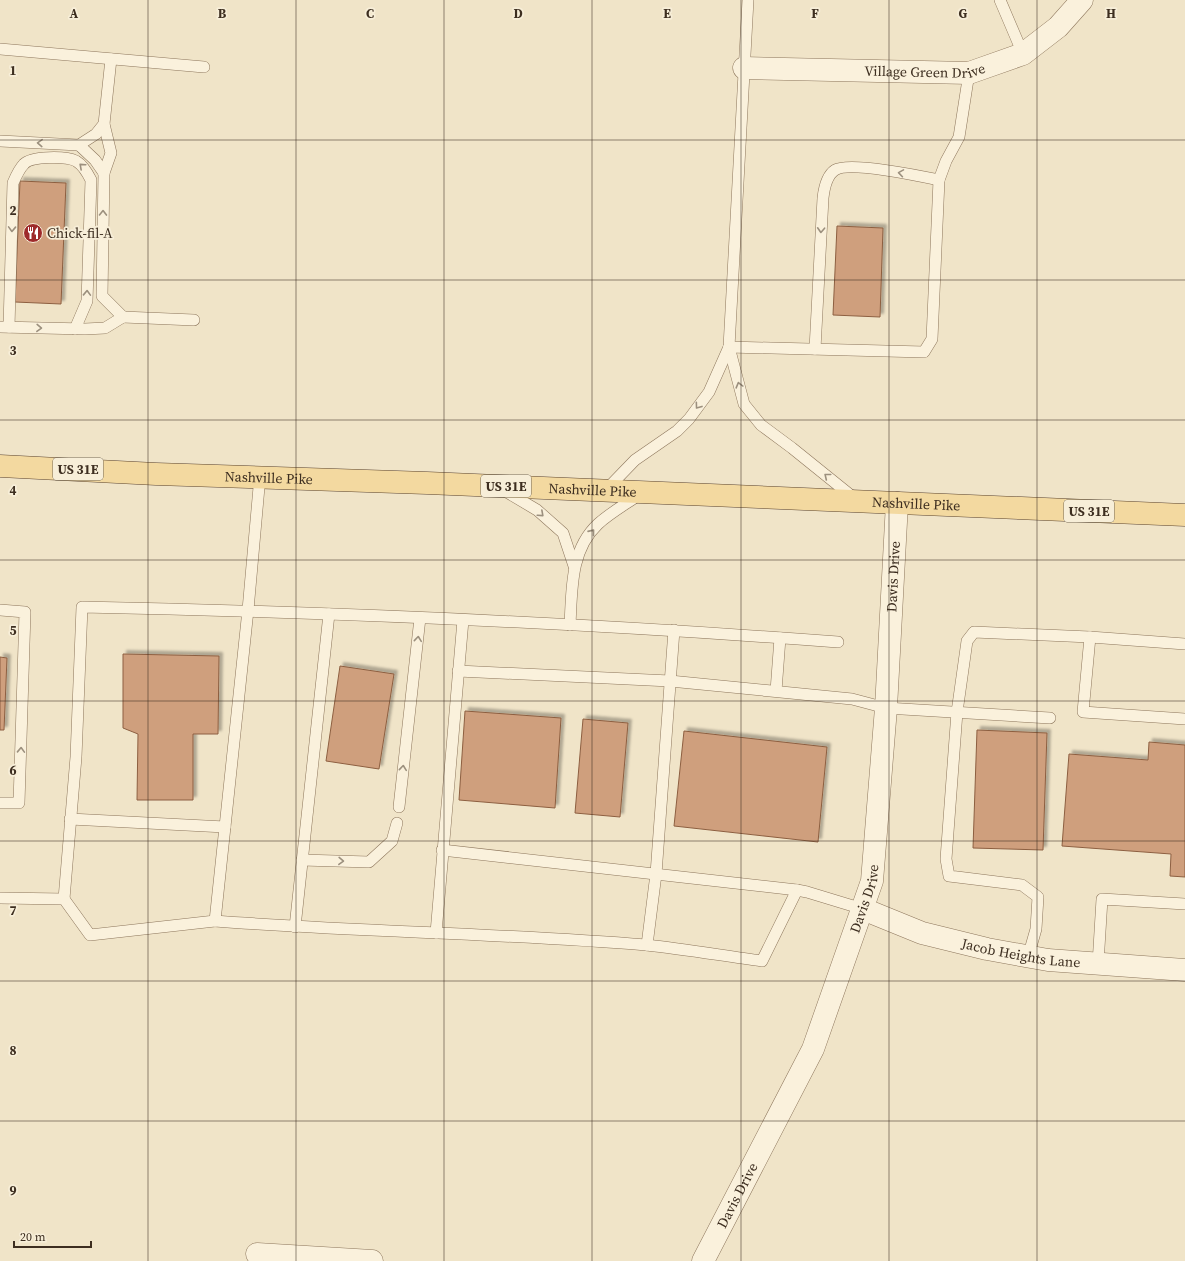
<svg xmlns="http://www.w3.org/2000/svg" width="1185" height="1261" viewBox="0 0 1185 1261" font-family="'Source Serif 4',serif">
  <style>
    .building { fill: #cf9f7d; stroke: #8d5f41; filter: url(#shadow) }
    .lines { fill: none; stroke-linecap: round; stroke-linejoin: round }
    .service-casing { stroke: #8d765c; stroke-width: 12 }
    .minor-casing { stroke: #8d765c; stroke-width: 23 }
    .primary-casing { stroke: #5b4430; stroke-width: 23 }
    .service { stroke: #faf1dc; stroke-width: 11 }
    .minor { stroke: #faf1dc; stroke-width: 22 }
    .primary { stroke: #f3d9a0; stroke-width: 22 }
    .oneway { stroke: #9c907e }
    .grid { fill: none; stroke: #3d2e20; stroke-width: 1; stroke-opacity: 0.55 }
    .labels { text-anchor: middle; stroke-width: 3.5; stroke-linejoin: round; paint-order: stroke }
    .shield { fill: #f7eed8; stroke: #756857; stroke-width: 1 }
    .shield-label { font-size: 13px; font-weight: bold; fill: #3d2e20 }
    .street-label { font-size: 14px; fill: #3d2e20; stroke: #f7eed8 }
    .poi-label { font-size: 14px; fill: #3d2e20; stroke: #f7eed8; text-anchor: start }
    .grid-label { font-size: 13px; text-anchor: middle; font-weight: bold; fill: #3d2e20; stroke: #f7eed8; stroke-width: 3.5; stroke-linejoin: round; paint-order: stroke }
  </style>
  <defs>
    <filter id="shadow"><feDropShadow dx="3.5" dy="-3.5" stdDeviation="1" flood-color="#0004"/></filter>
  </defs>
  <rect width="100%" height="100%" fill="#f0e4c8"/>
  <g class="building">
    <polygon points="20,181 66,183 61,304 15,302"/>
    <polygon points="837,226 883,228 880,317 833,315"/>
    <polygon points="123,654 219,656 218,734 193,734 193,800 137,800 138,734 123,728"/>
    <polygon points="0,657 7,658 4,730 0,730"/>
    <polygon points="340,666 394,674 379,769 326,761"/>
    <polygon points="465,711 561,718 555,808 459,800"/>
    <polygon points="583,719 628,723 620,817 575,813"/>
    <polygon points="977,730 1047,733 1043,850 973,848"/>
    <polygon points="684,731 827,747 818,842 674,826"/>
    <polygon points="1149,742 1185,745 1185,877 1170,876 1171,854 1062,846 1069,754 1148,760"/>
  </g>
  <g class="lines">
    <defs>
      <g id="service">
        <polyline points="748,0 729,347 744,404 761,425 792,448 854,498"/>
        <polyline points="1000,0 1023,54"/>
        <polyline points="0,49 204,67"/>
        <polyline points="0,141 79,145 96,134 104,124"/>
        <polyline points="79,145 95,160 104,173"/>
        <polyline points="123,317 194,320"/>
        <polyline points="0,327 85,329 105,328 123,317 102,296 104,173 111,153 104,124 111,59"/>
        <path d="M9,327L13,183C16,176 19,169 24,164C31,156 66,156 76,161C83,165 87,172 91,180L87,301L75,329"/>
        <polyline points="729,347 924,352 932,339 939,180 946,161 959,137 969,73"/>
        <path d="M815,349L823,198C824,189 826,176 835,170C849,161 920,176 939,180"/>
        <polyline points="606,490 635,460 677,431 689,419 709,392 729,347"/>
        <polyline points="505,491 537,510 563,533 574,566"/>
        <polyline points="0,610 25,612 19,803 0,803"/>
        <path d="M570,625C572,590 570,550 598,524C610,513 626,504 640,494"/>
        <polyline points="1090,637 1083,712 1185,719"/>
        <polyline points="458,671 670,681 852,699 886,708 1050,718"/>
        <polyline points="776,691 780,638"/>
        <polyline points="399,807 420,618"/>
        <polyline points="70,819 225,827"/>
        <polyline points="442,850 797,890 807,892 863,909"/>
        <polyline points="302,860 369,862 392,841 397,823"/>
        <polyline points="0,898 64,899 90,935 215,921 248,610 260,476"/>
        <path d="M64,899L76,757L82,607C334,612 586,623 838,642"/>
        <path d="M215,921C358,932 503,933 646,945C685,949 724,956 762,961L797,890"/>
        <polyline points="295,927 329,614"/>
        <polyline points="436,933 463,620"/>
        <polyline points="647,945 656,874 674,630"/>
        <polyline points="1028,957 1036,929 1038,897 1022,885 949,876 946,859 957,712 967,641 974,632 1090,637 1185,644"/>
        <polyline points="1098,964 1102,899 1185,904"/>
      </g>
      <g id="minor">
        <path id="s1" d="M744,68L969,73L1023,54L1058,27L1082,0"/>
        <path id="s2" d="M863,909L922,933L987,949L1048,960L1185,970"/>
        <polyline points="257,1254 372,1261"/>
        <path id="s3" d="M703,1261L813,1049L872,881L886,708L897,503"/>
      </g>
      <g id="primary">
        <path id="s4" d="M0,466L156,474L427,483L1185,515"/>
      </g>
    </defs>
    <use href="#service" class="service-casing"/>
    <use href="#minor" class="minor-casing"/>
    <use href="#primary" class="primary-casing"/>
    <use href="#service" class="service"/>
    <use href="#minor" class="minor"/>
    <use href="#primary" class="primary"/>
  </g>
  <defs><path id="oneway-chevron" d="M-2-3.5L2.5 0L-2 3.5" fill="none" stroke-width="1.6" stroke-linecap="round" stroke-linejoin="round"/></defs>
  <g class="oneway">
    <use href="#oneway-chevron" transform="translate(40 143) rotate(-177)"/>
    <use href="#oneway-chevron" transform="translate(82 166) rotate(-138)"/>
    <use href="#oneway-chevron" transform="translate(901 173) rotate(-171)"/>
    <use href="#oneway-chevron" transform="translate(103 213) rotate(-89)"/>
    <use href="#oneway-chevron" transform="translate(12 229) rotate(92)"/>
    <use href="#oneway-chevron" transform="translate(821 230) rotate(93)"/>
    <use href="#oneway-chevron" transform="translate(87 293) rotate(-88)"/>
    <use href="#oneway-chevron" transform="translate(39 328) rotate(2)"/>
    <use href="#oneway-chevron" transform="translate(739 385) rotate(-105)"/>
    <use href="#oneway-chevron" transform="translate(698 406) rotate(126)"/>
    <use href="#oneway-chevron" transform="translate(827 476) rotate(-141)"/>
    <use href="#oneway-chevron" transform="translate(541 514) rotate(42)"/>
    <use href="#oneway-chevron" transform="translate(592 532) rotate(-51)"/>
    <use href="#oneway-chevron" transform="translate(418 639) rotate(-84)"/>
    <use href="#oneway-chevron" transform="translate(21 750) rotate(-88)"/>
    <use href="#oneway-chevron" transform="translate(403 768) rotate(-84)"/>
    <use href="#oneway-chevron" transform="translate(341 861) rotate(2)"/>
  </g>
  <path class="grid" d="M148,0V1261M296,0V1261M444,0V1261M592,0V1261M741,0V1261M889,0V1261M1037,0V1261M0,140H1185M0,280H1185M0,420H1185M0,560H1185M0,701H1185M0,841H1185M0,981H1185M0,1121H1185"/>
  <defs>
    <symbol id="restaurant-disc" viewBox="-11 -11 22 22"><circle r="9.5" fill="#9e2a2b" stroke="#f7eed8"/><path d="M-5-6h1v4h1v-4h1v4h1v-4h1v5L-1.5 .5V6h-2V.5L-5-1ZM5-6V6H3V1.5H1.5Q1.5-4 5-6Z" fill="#fff"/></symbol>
  </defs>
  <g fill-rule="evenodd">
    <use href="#restaurant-disc" x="22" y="222" width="22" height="22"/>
  </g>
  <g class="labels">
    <g class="shield">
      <rect x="53" y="458" width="50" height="22" rx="3"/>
      <rect x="481" y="475" width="50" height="22" rx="3"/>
      <rect x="1064" y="500" width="50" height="22" rx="3"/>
    </g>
    <g class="shield-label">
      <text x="78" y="474">US 31E</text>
      <text x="506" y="491">US 31E</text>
      <text x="1089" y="516">US 31E</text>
    </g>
    <g class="street-label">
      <text dy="5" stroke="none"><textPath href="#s1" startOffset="181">Village Green Drive</textPath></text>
      <text dy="5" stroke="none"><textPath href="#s4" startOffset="269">Nashville Pike</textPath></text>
      <text dy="5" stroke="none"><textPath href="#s4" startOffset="593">Nashville Pike</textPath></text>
      <text dy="5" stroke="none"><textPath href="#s4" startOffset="917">Nashville Pike</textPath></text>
      <text dy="5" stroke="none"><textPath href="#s3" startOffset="722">Davis Drive</textPath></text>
      <text dy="5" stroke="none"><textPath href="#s3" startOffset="398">Davis Drive</textPath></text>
      <text dy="5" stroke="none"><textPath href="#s2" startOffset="165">Jacob Heights Lane</textPath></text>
      <text dy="5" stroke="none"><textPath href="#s3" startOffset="74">Davis Drive</textPath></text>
    </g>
    <g class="poi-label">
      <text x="47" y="238">Chick-fil-A</text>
    </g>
  </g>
  <g class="grid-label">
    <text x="74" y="18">A</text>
    <text x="222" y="18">B</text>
    <text x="370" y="18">C</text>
    <text x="518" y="18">D</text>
    <text x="667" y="18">E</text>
    <text x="815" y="18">F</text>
    <text x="963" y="18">G</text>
    <text x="1111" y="18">H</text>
    <text x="13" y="75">1</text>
    <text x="13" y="215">2</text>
    <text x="13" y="355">3</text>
    <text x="13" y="495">4</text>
    <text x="13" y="635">5</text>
    <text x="13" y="775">6</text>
    <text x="13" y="915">7</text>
    <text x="13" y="1055">8</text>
    <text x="13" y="1195">9</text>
  </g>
  <path d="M14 1241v6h77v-6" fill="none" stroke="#3d2e20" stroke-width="2"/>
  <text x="20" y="1241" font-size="12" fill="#3d2e20" stroke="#f7eed8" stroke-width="3" paint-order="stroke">20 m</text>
</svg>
